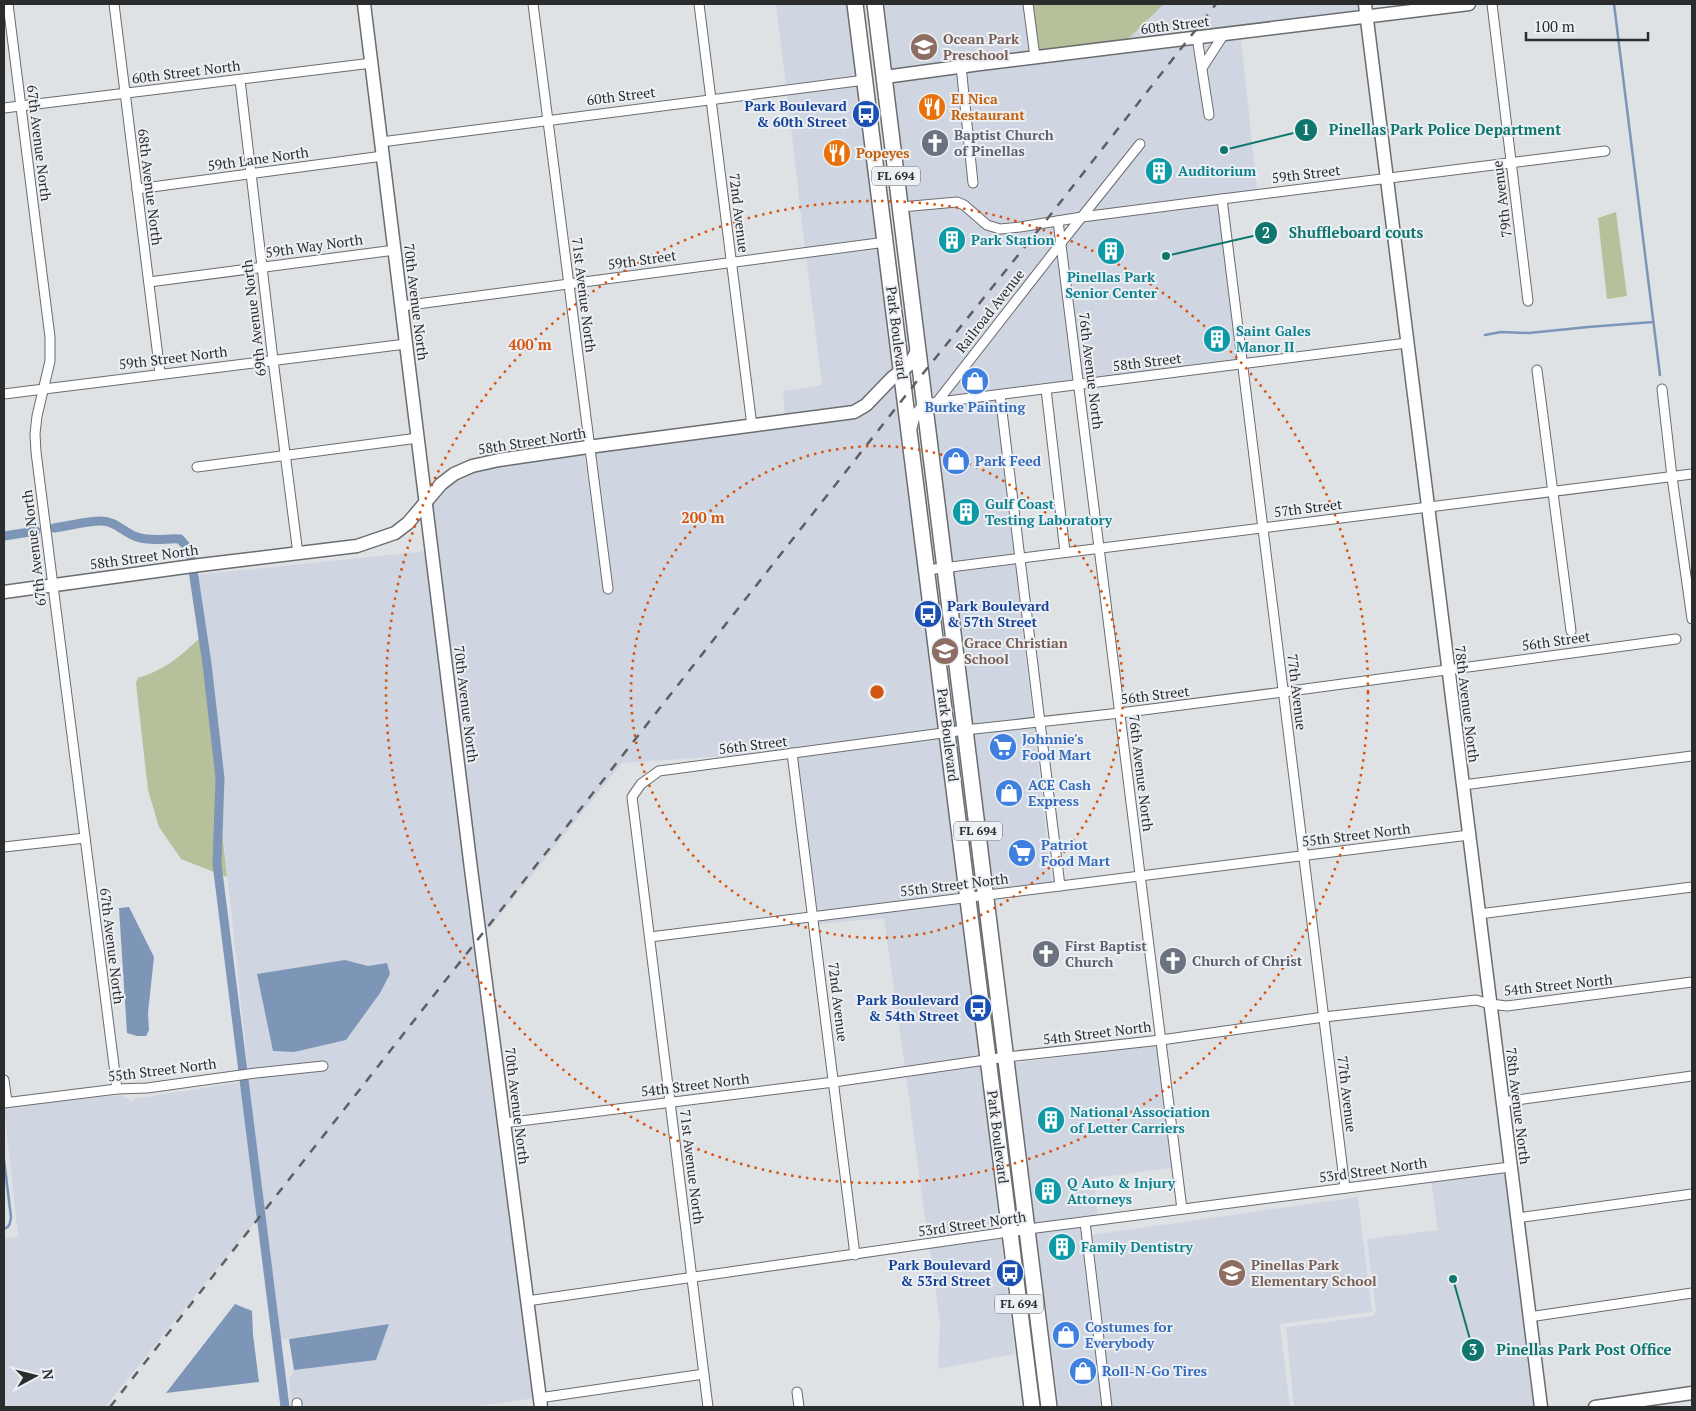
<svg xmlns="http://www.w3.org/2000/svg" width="1696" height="1411" viewBox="0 0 1696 1411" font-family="'PT Serif',serif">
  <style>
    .built { fill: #d0d6e1; fill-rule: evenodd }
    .green { fill: #b6c09a }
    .water { fill: #7d95b7 }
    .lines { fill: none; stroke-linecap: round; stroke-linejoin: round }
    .stream { stroke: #7d95b7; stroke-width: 2.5 }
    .canal { stroke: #7d95b7; stroke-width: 9 }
    .street-casing { stroke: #6a6c70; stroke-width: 11 }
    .secondary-casing { stroke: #6a6c70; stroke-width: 15 }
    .primary-casing { stroke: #6a6c70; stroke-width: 18 }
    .street { stroke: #fff; stroke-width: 9 }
    .secondary { stroke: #fff; stroke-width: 12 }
    .primary { stroke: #fff; stroke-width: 15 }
    .rail { stroke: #5e5f61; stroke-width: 2.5; stroke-dasharray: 9 9; stroke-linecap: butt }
    .ring { fill: none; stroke: #d5540f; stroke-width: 2.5; stroke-dasharray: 2.5 5 }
    .labels { text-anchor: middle; stroke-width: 4; stroke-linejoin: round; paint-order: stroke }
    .shield { fill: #eceff3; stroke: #656669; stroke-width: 1 }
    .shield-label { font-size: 12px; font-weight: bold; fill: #2b2c2e }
    .street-label { font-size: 14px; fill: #2b2c2e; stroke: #eceff3 }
    .education-label { font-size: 14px; font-weight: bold; fill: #785e54; stroke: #eceff3; text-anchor: start }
    .food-label { font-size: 14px; font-weight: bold; fill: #c56008; stroke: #eceff3; text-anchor: start }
    .transit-label { font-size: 14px; font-weight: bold; fill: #164399; stroke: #eceff3; text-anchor: end }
    .worship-label { font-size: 14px; font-weight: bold; fill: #5b616d; stroke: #eceff3; text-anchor: start }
    .culture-label { font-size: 14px; font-weight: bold; fill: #0d838f; stroke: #eceff3; text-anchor: start }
    .shop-label { font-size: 14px; font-weight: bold; fill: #366cbe; stroke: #eceff3; text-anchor: start }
    .centre { fill: #d5540f; stroke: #eceff3; stroke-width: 2.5 }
    .ring-label { font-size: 15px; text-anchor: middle; font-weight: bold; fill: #d5540f; stroke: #eceff3; stroke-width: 4; stroke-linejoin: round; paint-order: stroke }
    .leader { fill: none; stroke: #0f766e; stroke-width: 2 }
    .callout-dot { fill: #0f766e; stroke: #eceff3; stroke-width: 2 }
    .mark-label { font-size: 15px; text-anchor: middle; font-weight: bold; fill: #fff }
    .callout-label { font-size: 15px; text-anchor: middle; font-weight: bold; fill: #0f766e; stroke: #eceff3; stroke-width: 4; stroke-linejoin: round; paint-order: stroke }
  </style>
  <rect width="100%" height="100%" fill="#dfe2e5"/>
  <g class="built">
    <polygon points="776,4 850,4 859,76 786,86"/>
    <polygon points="880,4 1024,4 1030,53 889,72"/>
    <polygon points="1164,4 1361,4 1362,12 1125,42"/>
    <polygon points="1241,38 1257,190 1092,212 1147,143 1139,138 1079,214 1020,223 1000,224 990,222 967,202 957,198 949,197 905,202 890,80 957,71 970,188 979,186 966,70 1193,42 1205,120 1214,118 1203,41"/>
    <polygon points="861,84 879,238 805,248 787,94"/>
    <polygon points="1218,204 1237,360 1083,380 1066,244 1084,221"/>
    <polygon points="956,206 961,209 984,229 991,232 1021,232 1054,226 1056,242 935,398 929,399 906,210"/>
    <polygon points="880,247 895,370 863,401 852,408 785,417 783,391 822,385 806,256"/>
    <polygon points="1058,254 1074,381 947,397"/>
    <polygon points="897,380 939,730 755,754 622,763 484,935 431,503 445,487 473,470 584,452 604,593 613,592 594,450 647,444 670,444 729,433 854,416"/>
    <polygon points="995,399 1014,555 949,563 930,408 938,408 940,406"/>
    <path d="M427,551L535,1399H529L470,1407H302L301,1398L292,1399V1405L289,1379L294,1370L376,1360L389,1324L278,1340L263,1212L105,1407H4V1239L18,1237L4,1107L121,1095L133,1102V1099L249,1081V1078L328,1070L327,1062L248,1070L195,575ZM345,960L368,966L311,1047L294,1052Z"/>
    <polygon points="1015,563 1033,719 970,726 950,571"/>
    <polygon points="1034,727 1052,883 992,890 971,734"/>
    <polygon points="940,738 959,894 817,912 798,757"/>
    <polygon points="960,903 979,1057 905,1068 884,918 819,924 818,920"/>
    <polygon points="1157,1045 1172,1168 1093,1178 1098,1216 1035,1224 1014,1063"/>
    <polygon points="980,1065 1000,1229 928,1240 906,1076"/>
    <polygon points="1506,1172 1536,1407 1294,1407 1286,1327 1373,1316 1376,1311 1367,1239 1438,1230 1431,1180"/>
    <polygon points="1358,1197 1372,1312 1280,1324 1290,1407 1112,1407 1091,1235"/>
    <polygon points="1080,1227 1102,1407 1059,1407 1036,1233"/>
    <polygon points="1001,1238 1015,1354 938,1369 940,1323 930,1248"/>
  </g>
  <g class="green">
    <polygon points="1033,4 1164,4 1125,42 1039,52"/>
    <polygon points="1616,212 1627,296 1607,299 1598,218"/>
    <path d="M201,637L227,877L181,859L159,827L148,790L136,683L138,678C167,669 180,656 201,637Z"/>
  </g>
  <g class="water">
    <polygon points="129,907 154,957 148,1013 149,1030 146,1036 137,1036 127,1033 119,908"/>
    <polygon points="345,960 368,966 387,963 390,974 380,993 346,1040 294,1052 273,1051 257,974"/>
    <polygon points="235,1304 252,1311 253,1335 259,1382 166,1393"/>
    <polygon points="389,1324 376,1360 294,1370 289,1339"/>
  </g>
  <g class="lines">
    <g class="stream">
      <polyline points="1614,4 1660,375"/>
      <polyline points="1485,335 1501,332 1529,333 1588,327 1653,322"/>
      <polyline points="1692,640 1692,641"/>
      <path d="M4,1160L11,1217C10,1223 10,1227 4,1229"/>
    </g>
    <g class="canal">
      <path d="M54,528C69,526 86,521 101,521C116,521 124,533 137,537C152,542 166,538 180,539L186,546L191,557L207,664L220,778L217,864L285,1407"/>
      <polyline points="4,536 36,531"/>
    </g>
    <defs>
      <g id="street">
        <polyline points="8,4 50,337 50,361 37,416 35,434 36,452 117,1089"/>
        <polyline points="114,4 160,373"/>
        <polyline points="533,4 608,589"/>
        <polyline points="699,4 752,426"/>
        <polyline points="1028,4 1035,57"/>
        <polyline points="1492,4 1528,301"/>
        <polyline points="1197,37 1209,115"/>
        <polyline points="961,66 973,183"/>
        <polyline points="1202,68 1224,34"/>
        <polyline points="240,80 273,360 298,554"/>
        <polyline points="4,108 372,63"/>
        <polyline points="381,142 865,80"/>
        <polyline points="137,189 383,156"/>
        <polyline points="1222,199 1345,1188"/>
        <polyline points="901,207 957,202 964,205 987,225 1000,229 1020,227 1082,217 1222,199 1605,151"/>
        <polyline points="1058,221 1182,1209"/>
        <polyline points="149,282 395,250"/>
        <polyline points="402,306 886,242"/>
        <polyline points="1537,370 1571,631"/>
        <polyline points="1046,389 1065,552"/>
        <polyline points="1662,389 1672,477 1692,619"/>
        <polyline points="4,394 406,344"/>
        <polyline points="1000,395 1060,886"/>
        <polyline points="937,402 1061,243 1140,144"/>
        <polyline points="912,428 916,413 924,404 1407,343"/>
        <polyline points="197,467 418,438"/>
        <polyline points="927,570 1692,474"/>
        <polyline points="792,753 855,1255"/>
        <polyline points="1463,785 1692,756"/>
        <polyline points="4,847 85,838"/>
        <polyline points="1479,914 1692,887"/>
        <polyline points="650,937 1469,835"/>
        <polyline points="4,1080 7,1102"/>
        <polyline points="1502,1102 1692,1076"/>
        <polyline points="4,1103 117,1089 147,1088 256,1073 323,1066"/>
        <polyline points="504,1123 834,1082 1006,1057 1161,1040 1324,1017 1476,1000 1490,1004 1507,1006 1692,982"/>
        <polyline points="1517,1218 1692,1194"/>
        <polyline points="1085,1222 1107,1407"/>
        <polyline points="527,1301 1036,1228 1510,1167"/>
        <polyline points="1529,1317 1692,1293"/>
        <polyline points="797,1392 799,1407"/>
        <polyline points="539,1398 704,1374"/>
        <polyline points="297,1403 297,1407"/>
        <polyline points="708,1407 632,797 641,784 659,771 965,730 1120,713 1283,692 1676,639"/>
      </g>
      <g id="secondary">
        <polyline points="364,4 471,869 541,1407"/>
        <polyline points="1365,4 1541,1407"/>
        <polyline points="885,77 980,64 1469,4"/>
        <polyline points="4,592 200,565 357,546 395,533 408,523 441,484 454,474 472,466 499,460 588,447 854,412 866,405 892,378 910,364 918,349"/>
        <polyline points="1595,1407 1692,1393"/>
      </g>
      <g id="primary">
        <polyline points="855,4 1032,1407"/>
        <polyline points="875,4 1049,1407"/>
      </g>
    </defs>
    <use href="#street" class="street-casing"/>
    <use href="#secondary" class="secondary-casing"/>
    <use href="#primary" class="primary-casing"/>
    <use href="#street" class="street"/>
    <use href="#secondary" class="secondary"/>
    <use href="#primary" class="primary"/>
    <polyline class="rail" points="110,1407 921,376 1044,223 1216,4"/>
  </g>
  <g class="ring">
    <circle cx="877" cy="692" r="246"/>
    <circle cx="877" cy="692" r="491"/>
  </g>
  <defs>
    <symbol id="school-disc" viewBox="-11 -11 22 22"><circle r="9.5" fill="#8d6e63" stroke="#eceff3"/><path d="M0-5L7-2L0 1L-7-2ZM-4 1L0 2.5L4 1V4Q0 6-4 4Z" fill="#fff"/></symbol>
    <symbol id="restaurant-disc" viewBox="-11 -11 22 22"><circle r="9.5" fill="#e8710a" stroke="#eceff3"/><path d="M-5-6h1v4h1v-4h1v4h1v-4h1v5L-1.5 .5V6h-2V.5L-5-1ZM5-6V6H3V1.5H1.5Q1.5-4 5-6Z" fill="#fff"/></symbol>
    <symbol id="bus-disc" viewBox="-11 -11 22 22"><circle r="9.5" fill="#1a4fb4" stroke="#eceff3"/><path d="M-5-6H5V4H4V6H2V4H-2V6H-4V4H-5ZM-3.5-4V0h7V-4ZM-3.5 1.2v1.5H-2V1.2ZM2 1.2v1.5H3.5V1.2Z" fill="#fff"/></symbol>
    <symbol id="church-disc" viewBox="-11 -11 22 22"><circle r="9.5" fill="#6b7280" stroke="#eceff3"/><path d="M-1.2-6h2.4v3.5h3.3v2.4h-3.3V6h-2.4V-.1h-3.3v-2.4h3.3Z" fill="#fff"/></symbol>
    <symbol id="building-disc" viewBox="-11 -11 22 22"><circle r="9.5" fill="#0f9aa8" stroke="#eceff3"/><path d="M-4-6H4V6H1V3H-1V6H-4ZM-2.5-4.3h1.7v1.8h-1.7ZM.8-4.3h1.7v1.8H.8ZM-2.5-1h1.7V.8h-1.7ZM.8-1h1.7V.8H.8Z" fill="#fff"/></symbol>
    <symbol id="shop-disc" viewBox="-11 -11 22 22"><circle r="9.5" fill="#3f7fe0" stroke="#eceff3"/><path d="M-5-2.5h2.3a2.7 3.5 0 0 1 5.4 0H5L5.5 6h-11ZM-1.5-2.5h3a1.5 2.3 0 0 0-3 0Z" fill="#fff"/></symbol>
    <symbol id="supermarket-disc" viewBox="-11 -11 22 22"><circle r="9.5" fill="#3f7fe0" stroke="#eceff3"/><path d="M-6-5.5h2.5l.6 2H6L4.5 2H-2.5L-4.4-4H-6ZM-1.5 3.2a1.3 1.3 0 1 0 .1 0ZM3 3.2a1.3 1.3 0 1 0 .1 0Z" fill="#fff"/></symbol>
  </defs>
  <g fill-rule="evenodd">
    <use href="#school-disc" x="908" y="31" width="32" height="32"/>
    <use href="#restaurant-disc" x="916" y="91" width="32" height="32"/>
    <use href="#bus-disc" x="850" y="98" width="32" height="32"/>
    <use href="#church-disc" x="919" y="127" width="32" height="32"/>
    <use href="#restaurant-disc" x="821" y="137" width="32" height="32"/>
    <use href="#building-disc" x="1143" y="155" width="32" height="32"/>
    <use href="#building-disc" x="936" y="224" width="32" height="32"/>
    <use href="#building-disc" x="1095" y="235" width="32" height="32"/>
    <use href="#building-disc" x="1201" y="323" width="32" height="32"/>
    <use href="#shop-disc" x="959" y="365" width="32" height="32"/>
    <use href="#shop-disc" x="940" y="445" width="32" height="32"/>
    <use href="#building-disc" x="950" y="496" width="32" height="32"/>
    <use href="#bus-disc" x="912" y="598" width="32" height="32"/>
    <use href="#school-disc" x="929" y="635" width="32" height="32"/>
    <use href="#supermarket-disc" x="987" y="731" width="32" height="32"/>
    <use href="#shop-disc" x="993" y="777" width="32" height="32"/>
    <use href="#supermarket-disc" x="1006" y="837" width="32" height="32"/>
    <use href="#church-disc" x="1030" y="938" width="32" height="32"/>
    <use href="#church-disc" x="1157" y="945" width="32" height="32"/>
    <use href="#bus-disc" x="962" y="992" width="32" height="32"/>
    <use href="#building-disc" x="1035" y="1104" width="32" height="32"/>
    <use href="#building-disc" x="1032" y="1175" width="32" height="32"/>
    <use href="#building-disc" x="1046" y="1231" width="32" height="32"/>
    <use href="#bus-disc" x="994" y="1257" width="32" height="32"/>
    <use href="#school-disc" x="1216" y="1257" width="32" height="32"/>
    <use href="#shop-disc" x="1050" y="1319" width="32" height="32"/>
    <use href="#shop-disc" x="1067" y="1355" width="32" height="32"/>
  </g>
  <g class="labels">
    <g class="shield">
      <rect x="872" y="166.5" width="48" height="19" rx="4"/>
      <rect x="954" y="821.5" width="48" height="19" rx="4"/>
      <rect x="995" y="1294.5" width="48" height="19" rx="4"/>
    </g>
    <g class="shield-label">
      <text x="896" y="180">FL 694</text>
      <text x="978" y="835">FL 694</text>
      <text x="1019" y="1308">FL 694</text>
    </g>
    <g class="street-label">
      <text transform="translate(1175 25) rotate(-7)" y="5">60th Street</text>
      <text transform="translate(186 72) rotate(-7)" y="5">60th Street North</text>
      <text transform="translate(621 96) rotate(-7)" y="5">60th Street</text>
      <text transform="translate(39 143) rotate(83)" y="5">67th Avenue North</text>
      <text transform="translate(258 159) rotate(-8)" y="5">59th Lane North</text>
      <text transform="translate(1306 174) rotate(-7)" y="5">59th Street</text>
      <text transform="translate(150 187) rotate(83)" y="5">68th Avenue North</text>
      <text transform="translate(1502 199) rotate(-97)" y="5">79th Avenue</text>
      <text transform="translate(739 213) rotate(83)" y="5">72nd Avenue</text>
      <text transform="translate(314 246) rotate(-8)" y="5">59th Way North</text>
      <text transform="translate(642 260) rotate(-8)" y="5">59th Street</text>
      <text transform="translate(584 295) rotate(83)" y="5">71st Avenue North</text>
      <text transform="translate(416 302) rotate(83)" y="5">70th Avenue North</text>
      <text transform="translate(990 311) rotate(-52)" y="5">Railroad Avenue</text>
      <text transform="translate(254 318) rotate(-97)" y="5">69th Avenue North</text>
      <text transform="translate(897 333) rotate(83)" y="5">Park Boulevard</text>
      <text transform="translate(173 358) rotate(-7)" y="5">59th Street North</text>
      <text transform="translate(1147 362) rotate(-7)" y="5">58th Street</text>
      <text transform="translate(1091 371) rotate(83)" y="5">76th Avenue North</text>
      <text transform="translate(532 441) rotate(-9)" y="5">58th Street North</text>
      <text transform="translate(1308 508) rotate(-7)" y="5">57th Street</text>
      <text transform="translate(34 548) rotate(-97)" y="5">67th Avenue North</text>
      <text transform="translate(144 557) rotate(-8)" y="5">58th Street North</text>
      <text transform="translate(1556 641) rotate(-8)" y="5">56th Street</text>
      <text transform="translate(1297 692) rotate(83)" y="5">77th Avenue</text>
      <text transform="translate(1155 695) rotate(-7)" y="5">56th Street</text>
      <text transform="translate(466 704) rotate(83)" y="5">70th Avenue North</text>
      <text transform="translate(1467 704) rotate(83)" y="5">78th Avenue North</text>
      <text transform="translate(948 735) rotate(83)" y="5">Park Boulevard</text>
      <text transform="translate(753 745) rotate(-7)" y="5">56th Street</text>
      <text transform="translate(1141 773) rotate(83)" y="5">76th Avenue North</text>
      <text transform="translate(1356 835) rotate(-7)" y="5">55th Street North</text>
      <text transform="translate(954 885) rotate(-7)" y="5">55th Street North</text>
      <text transform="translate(112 946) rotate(83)" y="5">67th Avenue North</text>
      <text transform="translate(1558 985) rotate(-6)" y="5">54th Street North</text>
      <text transform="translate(838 1002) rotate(83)" y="5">72nd Avenue</text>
      <text transform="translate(1097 1033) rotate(-7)" y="5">54th Street North</text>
      <text transform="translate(162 1070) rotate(-7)" y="5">55th Street North</text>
      <text transform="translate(695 1085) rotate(-7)" y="5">54th Street North</text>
      <text transform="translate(1347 1094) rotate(83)" y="5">77th Avenue</text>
      <text transform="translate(517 1106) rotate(83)" y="5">70th Avenue North</text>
      <text transform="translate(1518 1106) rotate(83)" y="5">78th Avenue North</text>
      <text transform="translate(998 1137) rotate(83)" y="5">Park Boulevard</text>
      <text transform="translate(692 1167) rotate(83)" y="5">71st Avenue North</text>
      <text transform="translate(1373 1170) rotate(-8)" y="5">53rd Street North</text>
      <text transform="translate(972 1224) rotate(-8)" y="5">53rd Street North</text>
    </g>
    <g class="education-label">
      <text x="943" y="44">Ocean Park<tspan x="943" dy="16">Preschool</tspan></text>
      <text x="964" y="648">Grace Christian<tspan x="964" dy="16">School</tspan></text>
      <text x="1251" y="1270">Pinellas Park<tspan x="1251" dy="16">Elementary School</tspan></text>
    </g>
    <g class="food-label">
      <text x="951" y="104">El Nica<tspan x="951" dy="16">Restaurant</tspan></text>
      <text x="856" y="158">Popeyes</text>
    </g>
    <g class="transit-label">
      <text x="847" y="111">Park Boulevard<tspan x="847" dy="16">&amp; 60th Street</tspan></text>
      <text x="947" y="611" text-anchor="start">Park Boulevard<tspan x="947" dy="16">&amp; 57th Street</tspan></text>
      <text x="959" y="1005">Park Boulevard<tspan x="959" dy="16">&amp; 54th Street</tspan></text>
      <text x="991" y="1270">Park Boulevard<tspan x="991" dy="16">&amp; 53rd Street</tspan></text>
    </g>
    <g class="worship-label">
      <text x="954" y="140">Baptist Church<tspan x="954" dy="16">of Pinellas</tspan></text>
      <text x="1065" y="951">First Baptist<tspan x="1065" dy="16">Church</tspan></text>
      <text x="1192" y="966">Church of Christ</text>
    </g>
    <g class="culture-label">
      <text x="1178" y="176">Auditorium</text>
      <text x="971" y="245">Park Station</text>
      <text x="1111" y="282" text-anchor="middle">Pinellas Park<tspan x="1111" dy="16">Senior Center</tspan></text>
      <text x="1236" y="336">Saint Gales<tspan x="1236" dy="16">Manor II</tspan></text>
      <text x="985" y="509">Gulf Coast<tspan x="985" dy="16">Testing Laboratory</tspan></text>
      <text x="1070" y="1117">National Association<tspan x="1070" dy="16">of Letter Carriers</tspan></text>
      <text x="1067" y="1188">Q Auto &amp; Injury<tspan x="1067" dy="16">Attorneys</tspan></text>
      <text x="1081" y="1252">Family Dentistry</text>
    </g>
    <g class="shop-label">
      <text x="975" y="412" text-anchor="middle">Burke Painting</text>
      <text x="975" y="466">Park Feed</text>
      <text x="1022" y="744">Johnnie's<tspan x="1022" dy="16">Food Mart</tspan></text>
      <text x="1028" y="790">ACE Cash<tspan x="1028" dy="16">Express</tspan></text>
      <text x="1041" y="850">Patriot<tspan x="1041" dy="16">Food Mart</tspan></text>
      <text x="1085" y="1332">Costumes for<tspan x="1085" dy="16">Everybody</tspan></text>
      <text x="1102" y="1376">Roll-N-Go Tires</text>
    </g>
  </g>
  <circle cx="877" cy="692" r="8" class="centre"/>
  <g class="ring-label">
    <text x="530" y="350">400 m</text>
    <text x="703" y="523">200 m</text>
  </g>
  <path class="leader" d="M1224 150L1306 130M1166 256L1266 233M1453 1279L1473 1350"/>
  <g class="callout-dot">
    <circle cx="1224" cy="150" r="5"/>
    <circle cx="1166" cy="256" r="5"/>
    <circle cx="1453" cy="1279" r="5"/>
    <circle cx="1306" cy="130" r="12"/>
    <circle cx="1266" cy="233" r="12"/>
    <circle cx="1473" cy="1350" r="12"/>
  </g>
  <g class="mark-label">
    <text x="1306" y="135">1</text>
    <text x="1266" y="238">2</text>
    <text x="1473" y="1355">3</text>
  </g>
  <g class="callout-label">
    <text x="1445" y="135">Pinellas Park Police Department</text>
    <text x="1356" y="238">Shuffleboard couts</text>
    <text x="1584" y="1355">Pinellas Park Post Office</text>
  </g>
  <rect width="1696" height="1411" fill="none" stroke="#2b2c2e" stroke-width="10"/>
  <g transform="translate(35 1376) rotate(83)" stroke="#eceff3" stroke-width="4" paint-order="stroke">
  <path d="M0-4L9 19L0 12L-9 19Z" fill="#2b2c2e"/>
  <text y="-8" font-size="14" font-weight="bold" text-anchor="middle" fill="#2b2c2e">N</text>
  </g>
  <path d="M1526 32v8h122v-8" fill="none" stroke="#2b2c2e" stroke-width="2.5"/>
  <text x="1534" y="32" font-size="15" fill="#2b2c2e" stroke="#eceff3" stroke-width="4" paint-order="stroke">100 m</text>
</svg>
